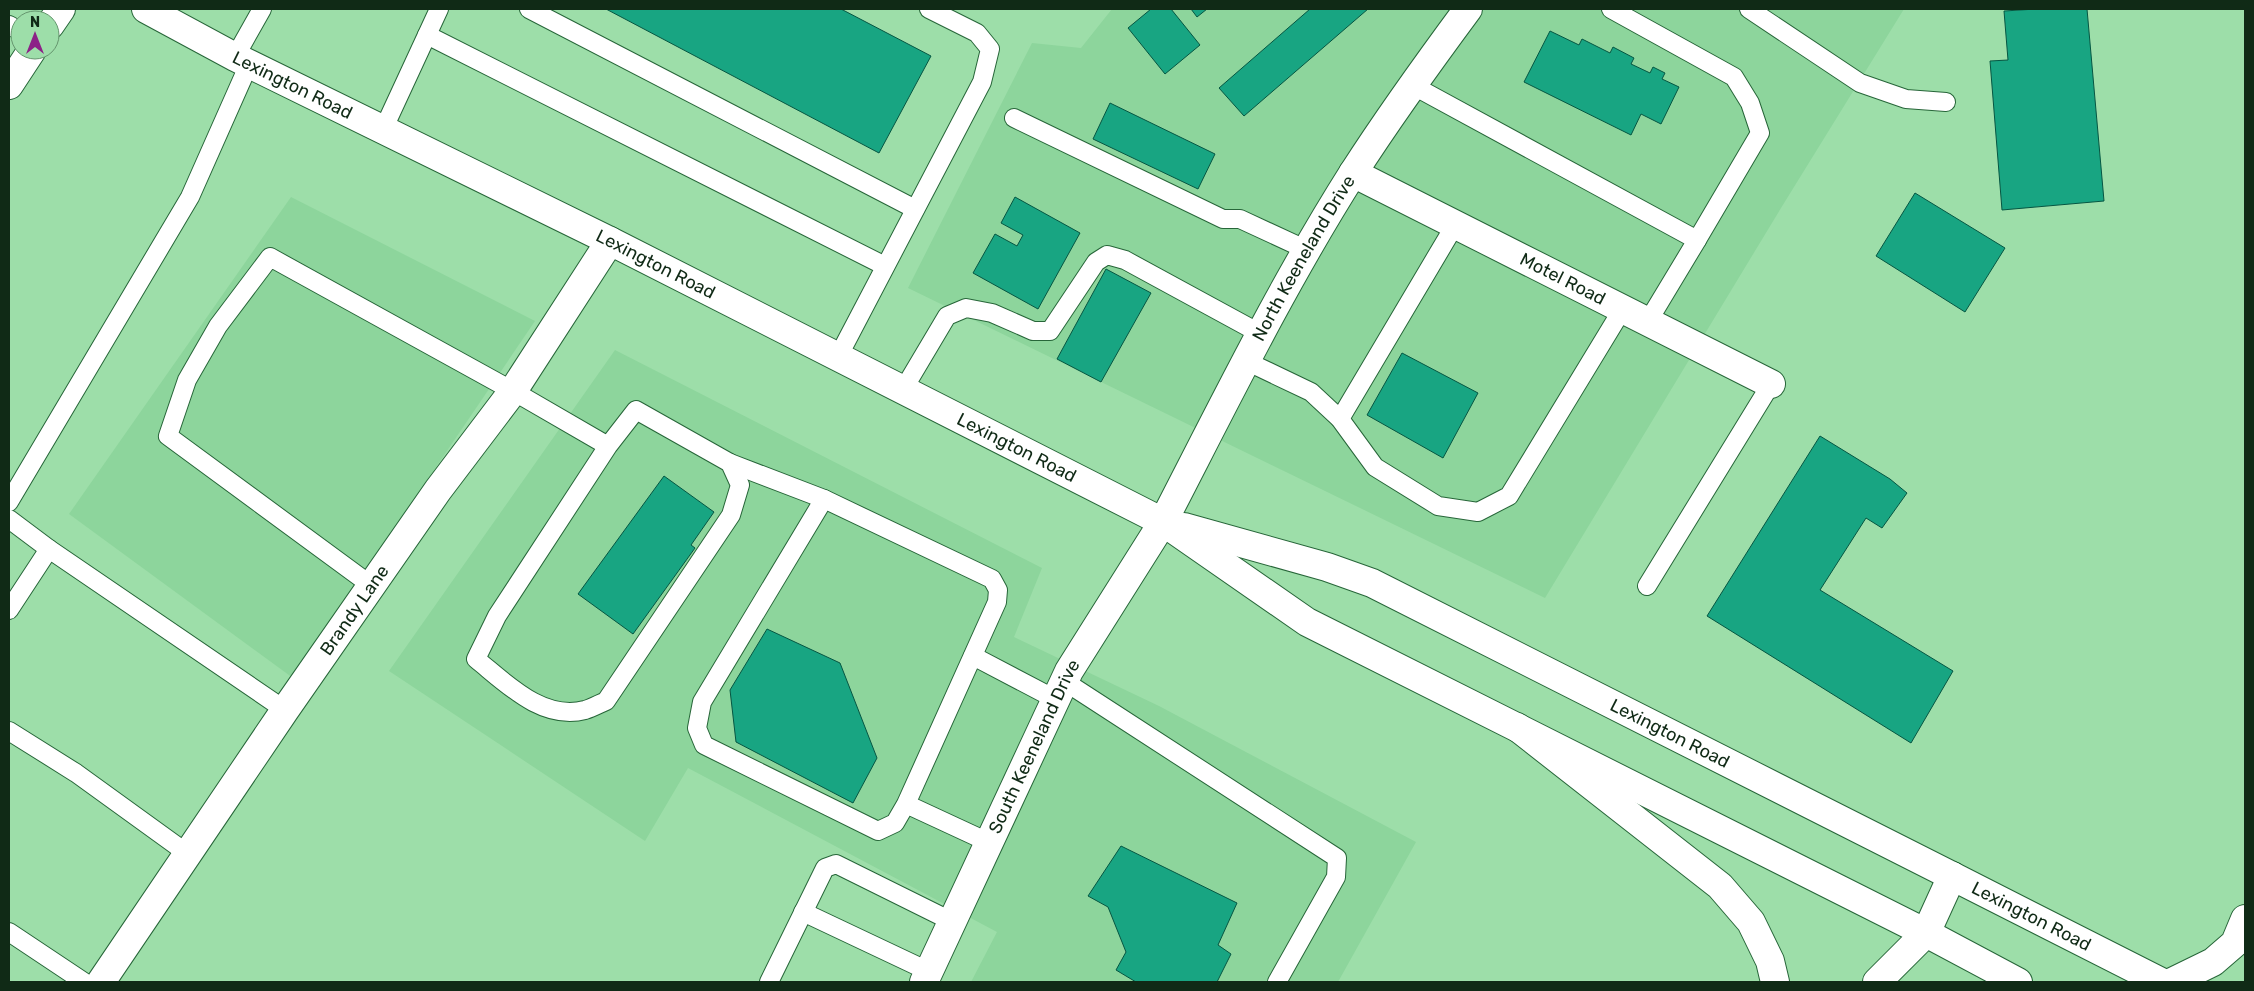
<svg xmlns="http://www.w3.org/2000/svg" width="2254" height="991" viewBox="0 0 2254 991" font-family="Rubik,sans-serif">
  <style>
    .built { fill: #8dd59c }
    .building { fill: #18a582; stroke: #055642 }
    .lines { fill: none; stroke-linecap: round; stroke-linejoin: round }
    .lane-casing { stroke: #276639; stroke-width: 20 }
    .street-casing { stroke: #276639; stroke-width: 30 }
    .secondary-casing { stroke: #276639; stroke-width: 30 }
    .primary-casing { stroke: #276639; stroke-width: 30 }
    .highway-casing { stroke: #276639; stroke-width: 30 }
    .lane { stroke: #fff; stroke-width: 18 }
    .street { stroke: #fff; stroke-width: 28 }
    .secondary { stroke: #fff; stroke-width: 28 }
    .primary { stroke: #fff; stroke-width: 28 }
    .highway { stroke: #fff; stroke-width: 28 }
    .labels { text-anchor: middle; stroke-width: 4; stroke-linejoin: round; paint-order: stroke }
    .street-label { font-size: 18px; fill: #102a16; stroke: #9ddea9 }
  </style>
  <rect width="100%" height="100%" fill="#9ddea9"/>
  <g class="built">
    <polygon points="1112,9 1904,9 1781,208 1545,598 908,288 1032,43 1081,48"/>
    <polygon points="291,197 535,321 293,678 69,514"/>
    <polygon points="615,350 1042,568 1014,637 1159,706 1416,842 1338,982 971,982 997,932 688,768 645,841 389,671"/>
  </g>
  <g class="building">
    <polygon points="606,9 841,9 931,56 879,153"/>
    <polygon points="1151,9 1171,9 1200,45 1165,74 1128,28"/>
    <polygon points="1191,9 1207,9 1197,17"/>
    <polygon points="1310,9 1368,9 1244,116 1219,88"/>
    <polygon points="2036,9 2087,9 2104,201 2002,210 1990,61 2008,60 2004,11"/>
    <polygon points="1550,31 1579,45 1582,39 1610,53 1613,47 1634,58 1631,64 1650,73 1653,67 1665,73 1662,79 1679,87 1661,124 1641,114 1631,135 1524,82"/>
    <polygon points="1110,103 1215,154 1198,189 1093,139"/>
    <polygon points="1915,193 2005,248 1965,312 1876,256"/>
    <polygon points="1015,197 1080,233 1038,309 973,273 995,234 1017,246 1023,235 1001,223"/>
    <polygon points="1106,269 1151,293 1101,382 1057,359"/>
    <polygon points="1402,353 1478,393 1443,458 1367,415"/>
    <polygon points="1820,436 1890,479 1907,493 1882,528 1866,518 1820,590 1953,671 1911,743 1707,616"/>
    <polygon points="664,476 714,512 691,545 695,548 633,634 578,594"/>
    <polygon points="767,629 840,663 877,758 853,803 736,742 730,690"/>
    <polygon points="1121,846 1237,903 1218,945 1231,954 1217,982 1136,982 1116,970 1126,952 1108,907 1088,896"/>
  </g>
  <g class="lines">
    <defs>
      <g id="lane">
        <polyline points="529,9 915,209"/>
        <polyline points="1749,9 1860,83 1906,99 1946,102"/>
        <polyline points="9,25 20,31"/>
        <polyline points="427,35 885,266"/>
        <polyline points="235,57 262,9"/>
        <polyline points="1412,85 1697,240 1760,133 1750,103 1734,77 1611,9"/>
        <polyline points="1014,118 1223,219 1240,219 1307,250"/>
        <polyline points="383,130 439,9"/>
        <polyline points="1647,323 1697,240"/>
        <polyline points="838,357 982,82 990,49 977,33 929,9"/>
        <polyline points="1246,361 1311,392 1340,419 1375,467 1438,506 1478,512 1509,496 1622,310"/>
        <polyline points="903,390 947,316 966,308 992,313 1033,331 1050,331 1096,262 1107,255 1125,260 1261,334"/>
        <polyline points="1340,419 1455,225"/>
        <polyline points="730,463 824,499"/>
        <polyline points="9,502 190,197 249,64"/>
        <polyline points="9,519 49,549"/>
        <path d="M372,586L168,436L187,380L218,326L270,257L513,391L608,446L636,410L730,463L740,485L731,515L606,701C599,704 592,708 585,710C542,721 506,683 476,659L497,616L608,446"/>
        <polyline points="1647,586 1771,384"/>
        <polyline points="9,610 49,549 285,710"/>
        <polyline points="973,656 1055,699"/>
        <polyline points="1064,681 1337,858 1336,877 1277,982"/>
        <polyline points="9,731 76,773 188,854"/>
        <polyline points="906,804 997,602 998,590 992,579 824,499 702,702 697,728 704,745 878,831 895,823 906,804 988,842"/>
        <polyline points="803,912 930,972"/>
        <polyline points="9,932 84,982"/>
        <polyline points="769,982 825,868 836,864 953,922"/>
      </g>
      <g id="street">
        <polyline points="50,25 61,9"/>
        <polyline points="9,85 32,50"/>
        <path id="s1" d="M1353,173L1771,384"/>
        <path id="s2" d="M1163,522C1224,404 1282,285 1353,173C1389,117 1428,63 1468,9"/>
        <path id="s3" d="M101,982L285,710L438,490L513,391L610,241"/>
      </g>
      <g id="secondary">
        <path id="s4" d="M146,9L235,57L610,241L1163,522L1307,622L1926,933L2018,982"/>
        <path id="s5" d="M1184,527L1327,567L1372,583L1952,876"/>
        <path id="s6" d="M924,982L1069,671L1163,522"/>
      </g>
      <g id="primary">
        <path id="s7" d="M1952,876L2161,982"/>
      </g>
      <g id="highway">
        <polyline points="1517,727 1720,886 1751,922 1770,961 1775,982"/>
        <polyline points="1877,982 1926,933 1952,876"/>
        <polyline points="2172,982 2213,962 2235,943 2245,919"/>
      </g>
    </defs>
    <use href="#lane" class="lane-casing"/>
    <use href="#street" class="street-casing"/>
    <use href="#secondary" class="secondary-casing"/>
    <use href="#primary" class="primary-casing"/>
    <use href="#highway" class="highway-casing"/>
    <use href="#lane" class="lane"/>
    <use href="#street" class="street"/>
    <use href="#secondary" class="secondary"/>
    <use href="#primary" class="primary"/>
    <use href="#highway" class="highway"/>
  </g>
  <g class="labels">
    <g class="street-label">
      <text dy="6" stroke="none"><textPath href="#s4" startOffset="165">Lexington Road</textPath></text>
      <text dy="6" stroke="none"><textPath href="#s2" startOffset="299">North Keeneland Drive</textPath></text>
      <text dy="6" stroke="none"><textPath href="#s4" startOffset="570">Lexington Road</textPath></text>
      <text dy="6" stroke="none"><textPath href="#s1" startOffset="235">Motel Road</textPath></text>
      <text dy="6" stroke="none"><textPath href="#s4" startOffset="975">Lexington Road</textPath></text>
      <text dy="6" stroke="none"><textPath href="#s3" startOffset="450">Brandy Lane</textPath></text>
      <text dy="6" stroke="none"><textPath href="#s5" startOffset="530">Lexington Road</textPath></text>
      <text dy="6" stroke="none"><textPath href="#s6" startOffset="260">South Keeneland Drive</textPath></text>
      <text dy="6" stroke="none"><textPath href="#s7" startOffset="89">Lexington Road</textPath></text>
    </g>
  </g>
  <rect width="2254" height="991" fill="none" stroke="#102a16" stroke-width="20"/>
  <g transform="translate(35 35)"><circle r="24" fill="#9ddea9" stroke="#65966e"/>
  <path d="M0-4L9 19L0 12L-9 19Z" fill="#8c2287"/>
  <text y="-8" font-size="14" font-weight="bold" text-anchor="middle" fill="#102a16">N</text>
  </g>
</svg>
